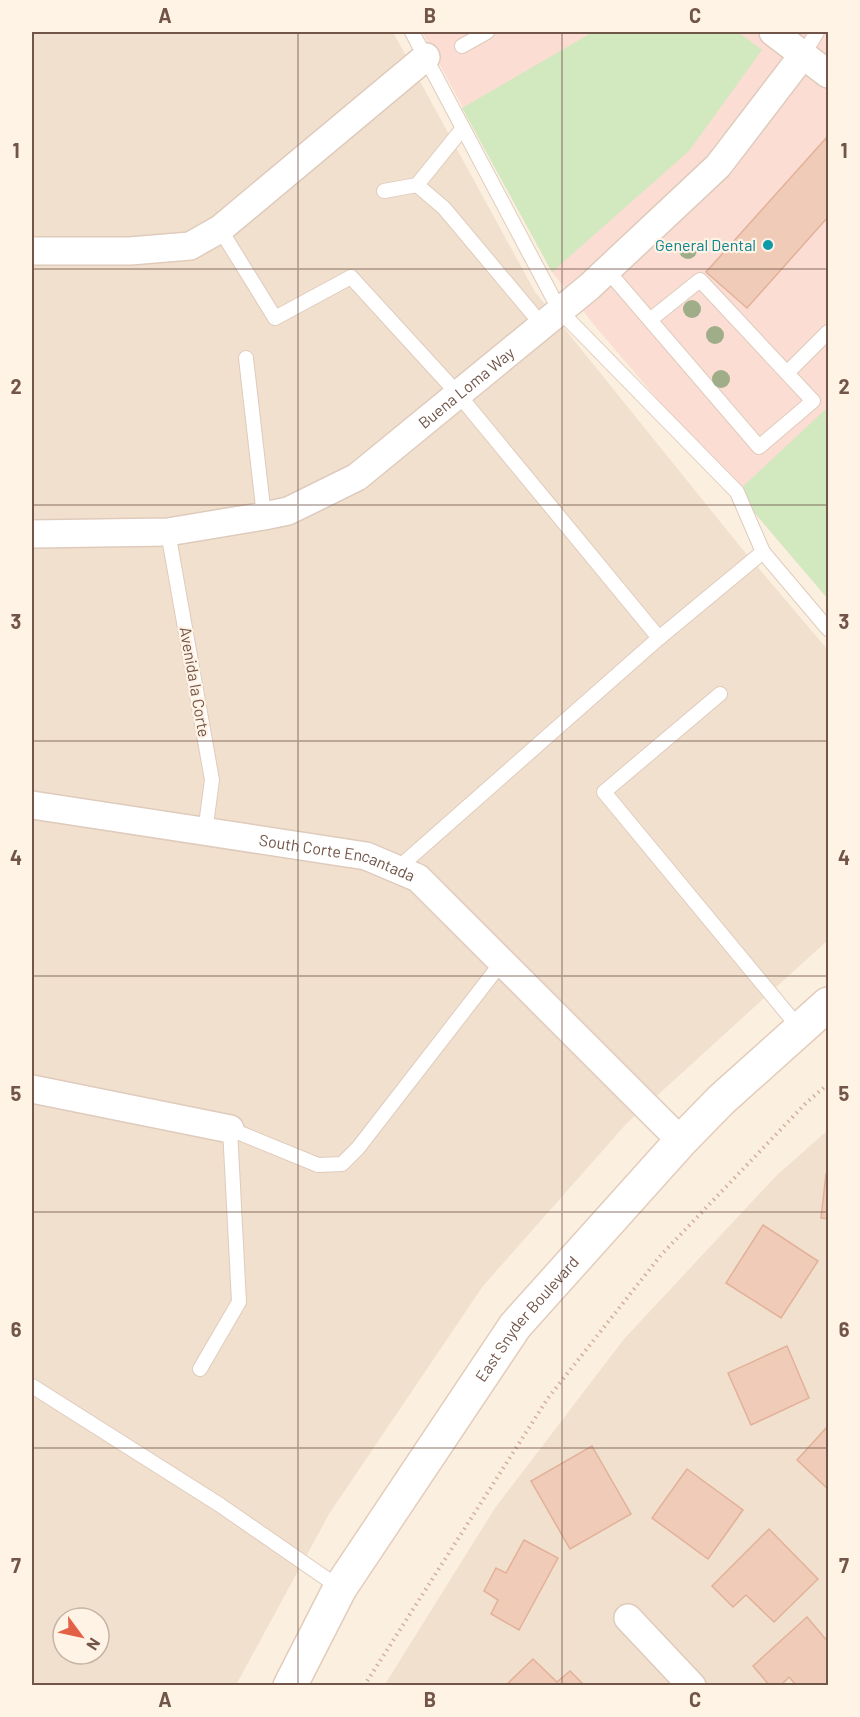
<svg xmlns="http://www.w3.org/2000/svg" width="860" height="1717" viewBox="0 0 860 1717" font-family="Barlow,sans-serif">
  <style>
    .residential { fill: #f2e0ce; fill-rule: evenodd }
    .commercial { fill: #fbddd3 }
    .green { fill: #d2e8bf }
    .building { fill: #f0cbb8; stroke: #e2b199; stroke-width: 1.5 }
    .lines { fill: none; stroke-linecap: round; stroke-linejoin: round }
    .lane-casing { stroke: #dfcbbc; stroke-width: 16 }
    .street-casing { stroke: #dfcbbc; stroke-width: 30 }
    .secondary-casing { stroke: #e4ccba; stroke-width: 36 }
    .path { stroke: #d4af9c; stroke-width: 4; stroke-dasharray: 1.5 4.5; stroke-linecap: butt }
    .lane { stroke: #fff; stroke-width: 14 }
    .street { stroke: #fff; stroke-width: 27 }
    .secondary { stroke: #fff; stroke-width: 33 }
    .tree { fill: #9fad89 }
    .grid { fill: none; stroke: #715548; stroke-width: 1.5; stroke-opacity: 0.55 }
    .culture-dot { fill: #0f9aa8; stroke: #fff3e5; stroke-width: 2 }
    .labels { text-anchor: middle; stroke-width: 4.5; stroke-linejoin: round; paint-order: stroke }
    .culture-label { font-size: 16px; fill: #0d838f; stroke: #fff3e5; text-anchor: end }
    .street-label { font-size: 16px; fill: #715548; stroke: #fff3e5 }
    .neatline { fill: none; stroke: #715548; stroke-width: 2 }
    .grid-label { font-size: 20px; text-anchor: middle; font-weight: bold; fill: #715548 }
  </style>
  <rect width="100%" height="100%" fill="#fbefe0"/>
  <g class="residential">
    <path d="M32,32H393L535,292L739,545L828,650V940L627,1123L483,1286L329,1514L236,1685L32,1686ZM63,1618H99V1654H63Z"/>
    <polygon points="828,1130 828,1685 384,1686 495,1508 624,1339 776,1176"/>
  </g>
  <polygon class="commercial" points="422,32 828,32 828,599 595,326 552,272"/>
  <g class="green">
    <polygon points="593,32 738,32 762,50 689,151 552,272 462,108"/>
    <polygon points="828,407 828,599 737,492"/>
  </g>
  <g class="building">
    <polygon points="827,137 828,139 828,217 747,308 706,272"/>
    <polygon points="826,1174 828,1174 828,1219 821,1218"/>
    <polygon points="763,1225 818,1261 781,1318 726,1283"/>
    <polygon points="787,1346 809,1398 751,1425 728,1373"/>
    <polygon points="828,1426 828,1489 797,1460"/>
    <polygon points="592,1446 631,1514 570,1549 531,1481"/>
    <polygon points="687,1469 743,1510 708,1559 652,1518"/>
    <polygon points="769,1529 818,1579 774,1622 746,1595 733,1607 712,1586"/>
    <polygon points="524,1540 558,1558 519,1630 491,1614 498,1600 484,1591 496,1568 506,1573"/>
    <polygon points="807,1617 828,1642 828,1686 797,1686 789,1677 780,1686 770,1686 753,1666"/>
    <polygon points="533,1659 557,1682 570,1671 585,1686 505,1686"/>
  </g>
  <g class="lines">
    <defs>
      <g id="lane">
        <polyline points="412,32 560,311 737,492 763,552 828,629"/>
        <polyline points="462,46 487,32"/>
        <polyline points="803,55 817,32"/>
        <polyline points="417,185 463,128"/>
        <polyline points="384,191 417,185 444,208 542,325"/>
        <polyline points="220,229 275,318 351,277 458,394 659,638"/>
        <polyline points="607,270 759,447 813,401 700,280 650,320"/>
        <polyline points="246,358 264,516"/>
        <polyline points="787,373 828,332"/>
        <polyline points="168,532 212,780 205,832"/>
        <polyline points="720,694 604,792 800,1029"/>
        <polyline points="397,869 659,638 763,552"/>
        <polyline points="200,1369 239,1302 230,1129 318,1165 342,1164 358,1148 502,962"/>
        <polyline points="32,1386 220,1505 340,1588"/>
      </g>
      <g id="street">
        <polyline points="773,32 828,74"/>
        <polyline points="32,251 130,251 190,246 220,229 426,57"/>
        <path id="s1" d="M32,534L168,532L264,516L288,511L357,477L589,287L718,166L803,55"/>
        <path id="s2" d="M32,805L366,856L418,878L681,1141"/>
        <polyline points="32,1089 230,1129"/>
        <polyline points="628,1618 692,1686"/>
      </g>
      <g id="secondary">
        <path id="s3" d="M290,1686L340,1588L515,1326L681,1141L721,1100L828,1004"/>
      </g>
    </defs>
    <use href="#lane" class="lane-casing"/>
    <use href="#street" class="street-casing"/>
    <use href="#secondary" class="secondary-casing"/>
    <polyline class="path" points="364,1686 548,1398 661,1255 806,1103 828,1084"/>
    <use href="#lane" class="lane"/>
    <use href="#street" class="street"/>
    <use href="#secondary" class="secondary"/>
  </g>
  <g class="tree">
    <circle cx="688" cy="250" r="9"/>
    <circle cx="692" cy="309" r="9"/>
    <circle cx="715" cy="335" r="9"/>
    <circle cx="721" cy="379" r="9"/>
  </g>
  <path class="grid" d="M298,32V1686M562,32V1686M32,269H828M32,505H828M32,741H828M32,976H828M32,1212H828M32,1448H828"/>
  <circle class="culture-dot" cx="768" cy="245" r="6"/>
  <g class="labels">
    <g class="culture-label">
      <text x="756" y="251">General Dental</text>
    </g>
    <g class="street-label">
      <text dy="6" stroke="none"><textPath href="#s1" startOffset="476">Buena Loma Way</textPath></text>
      <text transform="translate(195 682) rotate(80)" y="6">Avenida la Corte</text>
      <text dy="6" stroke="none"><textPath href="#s2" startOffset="310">South Corte Encantada</textPath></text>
      <text dy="6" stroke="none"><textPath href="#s3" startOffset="438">East Snyder Boulevard</textPath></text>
    </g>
  </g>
  <rect width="860" height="1717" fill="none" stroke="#fff3e5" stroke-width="66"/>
  <g transform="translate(81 1636) rotate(123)"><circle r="28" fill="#fff3e5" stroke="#c6b4a6" stroke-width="1.5"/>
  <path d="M0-4.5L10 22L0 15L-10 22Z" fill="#e36247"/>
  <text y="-9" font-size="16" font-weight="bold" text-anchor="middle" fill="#715548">N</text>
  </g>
  <rect x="33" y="33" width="794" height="1651" class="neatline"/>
  <g class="grid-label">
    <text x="165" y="23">A</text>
    <text x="430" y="23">B</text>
    <text x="695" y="23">C</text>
    <text x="16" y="158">1</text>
    <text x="844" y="158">1</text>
    <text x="16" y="394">2</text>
    <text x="844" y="394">2</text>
    <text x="16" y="629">3</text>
    <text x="844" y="629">3</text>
    <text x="16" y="865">4</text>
    <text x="844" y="865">4</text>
    <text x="16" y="1101">5</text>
    <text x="844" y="1101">5</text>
    <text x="16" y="1337">6</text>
    <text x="844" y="1337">6</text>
    <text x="16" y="1573">7</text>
    <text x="844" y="1573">7</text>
    <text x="165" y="1707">A</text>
    <text x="430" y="1707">B</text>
    <text x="695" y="1707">C</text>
  </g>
</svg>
